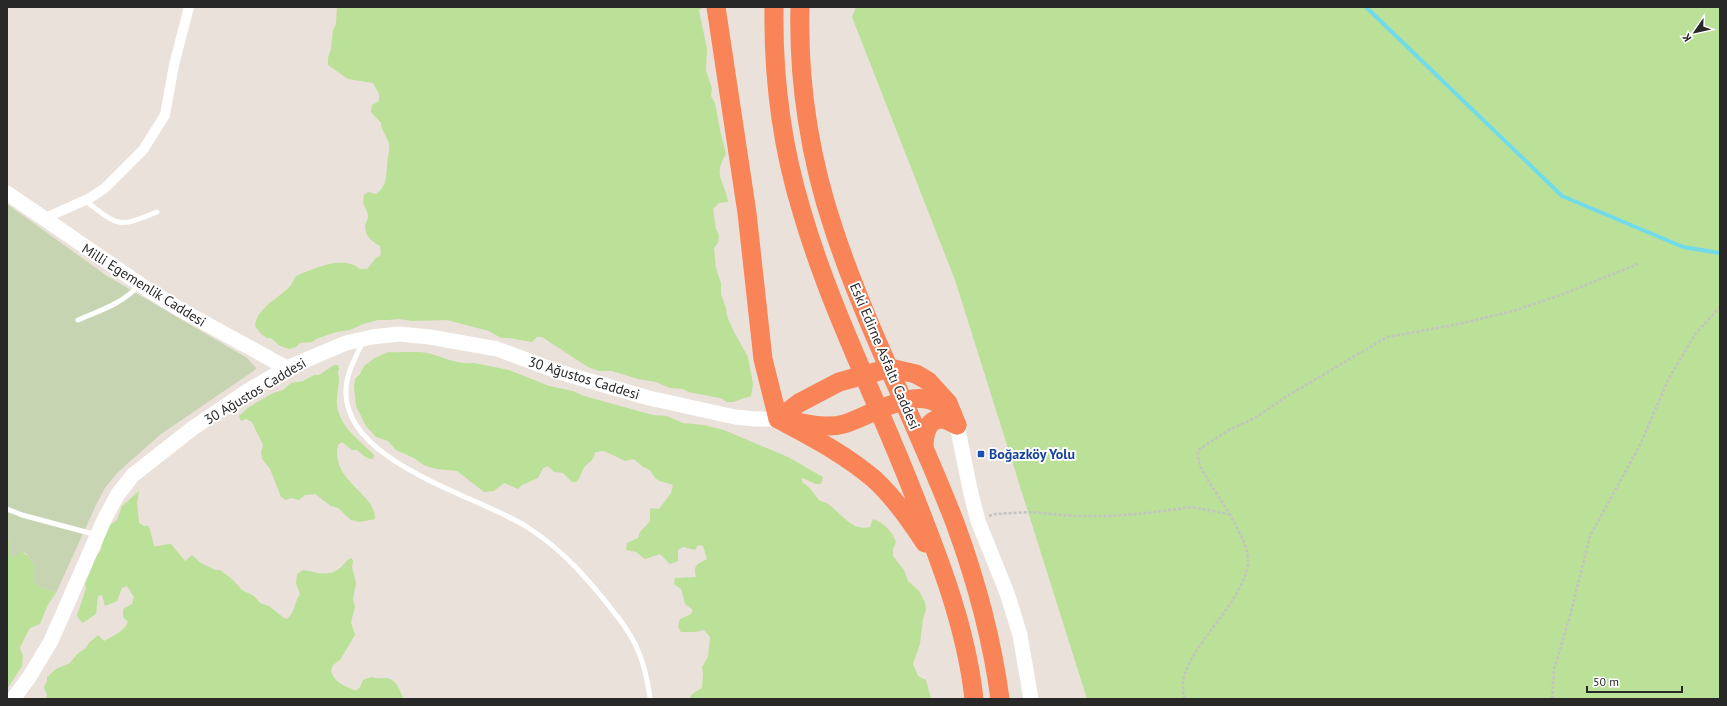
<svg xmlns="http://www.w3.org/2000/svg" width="1727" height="706" viewBox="0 0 1727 706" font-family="'PT Sans',sans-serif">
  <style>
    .green { fill: #bbe098 }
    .cemetery { fill: #c7d4b2 }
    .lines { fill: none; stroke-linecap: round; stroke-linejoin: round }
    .stream { stroke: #70dcea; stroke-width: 4 }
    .path { stroke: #c3c3c3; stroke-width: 2.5; stroke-dasharray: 3 2; stroke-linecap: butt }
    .lane { stroke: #fff; stroke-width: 5 }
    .street { stroke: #fff; stroke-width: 10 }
    .secondary { stroke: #fff; stroke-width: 15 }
    .highway { stroke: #f88457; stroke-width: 19 }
    .transit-dot { fill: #1a4fb4; stroke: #fff; stroke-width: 1.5 }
    .labels { text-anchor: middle; stroke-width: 4; stroke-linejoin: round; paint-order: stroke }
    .street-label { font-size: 14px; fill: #282828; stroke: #fff }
    .transit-label { font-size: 14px; font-weight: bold; fill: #164399; stroke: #fff; text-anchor: start }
  </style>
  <rect width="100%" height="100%" fill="#eae1da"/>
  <g class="green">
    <path d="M337,7H704L699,10L707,49L706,70L712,89L711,96L715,103L720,130L726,154C712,177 725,180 728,202L719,203L713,209L716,229L719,235L718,243L714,248L716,268L721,283V294L726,308L727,316L733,330L748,357L753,384L751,396L733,402H727L720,398L688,392L683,389L670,388L656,382L638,379L612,371H599L588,367L542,337H537L532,342L509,338H501L489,331L447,320L412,321L399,319L388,320H378L363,324L350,330L336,332L316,339L312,342L300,343L296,347L289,349L280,346L271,338H267L261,334L255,326C257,307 280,298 291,285C294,281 294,277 298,275C316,268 343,255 360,269H367L376,258L381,255L380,246C372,242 365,236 365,226C365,223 368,220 368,217C368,208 361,207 364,195L368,192L376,194C387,186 386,177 387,166C387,158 390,152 389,144C387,136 381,131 381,123L371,112L372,105L379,101V94L373,83L348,79L328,65V58L331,49L333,30L336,24Z"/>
    <polygon points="856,7 1720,7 1720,699 1087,699 955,280 852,17"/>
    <path d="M388,352C400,353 417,351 428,353C442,357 459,365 474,363L509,370L549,386L573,391L584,396L653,415L667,416L683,423L704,425L724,430L788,457L823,477L821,484H816L802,478V482C810,487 813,493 819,500C822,502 825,502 828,504C841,513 852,532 870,527L873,519C883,522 892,531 896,542L893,549V556L904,570L908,581L919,591L925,602L926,610L923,619L920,644L913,664L918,676L926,680L931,699H689L692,694L702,688L703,673L702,667L708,657L710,637L704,630L695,632H681L678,627L680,619L691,614L693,610L685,604L681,589L674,584L675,578L696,577C693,564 697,565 707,559L703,546L698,545L695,550L683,547L678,550V561L670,564L660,554L645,559L636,552L626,550L627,543L638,538L640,532L650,521V511L651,508L659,509L671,493L673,485C660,480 658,484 650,470L643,467L634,459L625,461L604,451L595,452C592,465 587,461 583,470C580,475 581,477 576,482H572L563,473L554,472L548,466L543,468L538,478L522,485L518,489L504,483L494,491L484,492L457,471L437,469L425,466L414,458L396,450L388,441L376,437L366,426L356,406L354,386L355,379L360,374L364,366L375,358Z"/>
    <path d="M334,365H338L339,369L338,373L339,377C339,386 336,396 337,405C340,428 359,439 374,455L373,459H370L364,456L357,450H352L342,442L338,445C330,481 376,493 375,519L360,522L351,520L338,508L331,506L315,494L305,495L299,500L291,498L286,500L281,497L270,469L262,459L261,452L263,445L252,422L246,419L241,421L239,416L249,407L273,393L283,390L291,383L303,381L314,375H319Z"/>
    <path d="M139,491L137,503L139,523L144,526H148L150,529L154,546C160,547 164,544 171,544L185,561L192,555L201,563L215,570H220L233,580L242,590L254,596L260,603L269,606L284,618L287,619C295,612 294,603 300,594L296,583L297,574L303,570C316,572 328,578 340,568C345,564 345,561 351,558L353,560L352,567L356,583L353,599L355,607L351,622L355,635L340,660L333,665L331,671C336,685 345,685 356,691L360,687L363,680L372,677C377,679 380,678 385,678C398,679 399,691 404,699H46L47,695L44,687L47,681V677L56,669L70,663L77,654L86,648L89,643L98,635L104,641C112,636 124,632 128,622L123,617V609L132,604L134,597L127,586L122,588L117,601L105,606L102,595L98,596L96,614L83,623L78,618L77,615L86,589L85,583L93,565V560L101,550L104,536L108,526L117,520L122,506Z"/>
    <polygon points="7,538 10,543 28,556 34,566 34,576 38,586 56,593 47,606 40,624 30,628 25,637 20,648 23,656 22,666 7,689"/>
  </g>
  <polygon class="cemetery" points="7,204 107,276 247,358 256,368 255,370 161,434 118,472 105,488 97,503 56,593 38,586 34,582 34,566 26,553 21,552 17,556 10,556 10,543 7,538"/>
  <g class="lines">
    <polyline class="stream" points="1366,7 1562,196 1683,247 1720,253"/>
    <g class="path">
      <polyline points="989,516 995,514 1031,512 1073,516 1109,516 1148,513 1192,507 1228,514"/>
      <path d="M1185,699C1169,659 1244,608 1248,563C1250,540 1219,499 1207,478C1205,474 1200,468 1199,462C1198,459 1198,454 1198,450L1229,430L1255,418L1287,396L1387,337L1454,325L1513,311L1558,296L1638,264"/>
      <polyline points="1552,699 1554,669 1570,616 1590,536 1640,445 1669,378 1696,333 1720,307"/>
    </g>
    <g class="lane">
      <path d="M84,200C120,226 115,229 157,212"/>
      <path d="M78,320C99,311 124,303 139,285"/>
      <path d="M363,341C356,357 345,375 346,393C347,464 477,495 527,527C562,549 588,579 613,611C631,633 642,653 647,681C648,687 650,693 650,699"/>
      <polyline points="7,509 22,515 97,535"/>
    </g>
    <polyline class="street" points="43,219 90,198 105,188 143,150 165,115 174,65 189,7"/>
    <g class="secondary">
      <polyline points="7,193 147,289 181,310 287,368"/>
      <polyline points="957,425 971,494 978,521 1007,593 1020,635 1031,699"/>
      <polyline points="13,699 30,676 51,641 105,518 118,494 133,475 193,428 249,390 287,368 346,343 372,337 399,334 430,337 497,349 562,373 649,398 735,417 756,419 778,419"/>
    </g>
    <g class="highway">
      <path d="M716,7L747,213L763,359L778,419C811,437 845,454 874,479C894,497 910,520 925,543"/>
      <path d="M774,7C773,75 782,147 802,212C830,308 876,398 912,490C939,558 966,626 974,699"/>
      <path d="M800,7C798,81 810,159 834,230C867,330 917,424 955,523C976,580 992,639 1000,699"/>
      <polyline points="778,419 799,403 839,382 890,368 916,374 928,381 948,403 957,425"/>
      <path d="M792,421C808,424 827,429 844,424C869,417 914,385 940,405C943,407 946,411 948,414"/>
      <path d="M924,447C924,436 927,419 941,419C947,419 952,423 957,425"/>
    </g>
  </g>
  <rect class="transit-dot" x="977" y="450" width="8" height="8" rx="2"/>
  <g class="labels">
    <g class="street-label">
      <text transform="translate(144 285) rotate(32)" y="5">Milli Egemenlik Caddesi</text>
      <text transform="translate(885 356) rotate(67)" y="5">Eski Edirne Asfaltı Caddesi</text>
      <text transform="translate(584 378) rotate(17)" y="5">30 Ağustos Caddesi</text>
      <text transform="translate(255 391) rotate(-31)" y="5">30 Ağustos Caddesi</text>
    </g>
    <g class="transit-label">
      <text x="989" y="459">Boğazköy Yolu</text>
    </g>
  </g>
  <rect width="1727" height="706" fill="none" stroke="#282828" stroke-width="16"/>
  <g transform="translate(1695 32) rotate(236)" stroke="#ffffff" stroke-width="3" paint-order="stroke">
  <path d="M0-3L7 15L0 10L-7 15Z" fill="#282828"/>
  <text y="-6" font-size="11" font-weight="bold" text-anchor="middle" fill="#282828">K</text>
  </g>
  <path d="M1587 686v6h95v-6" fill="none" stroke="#282828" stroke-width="2"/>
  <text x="1593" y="686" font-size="12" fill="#282828" stroke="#ffffff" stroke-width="3" paint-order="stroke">50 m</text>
</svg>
